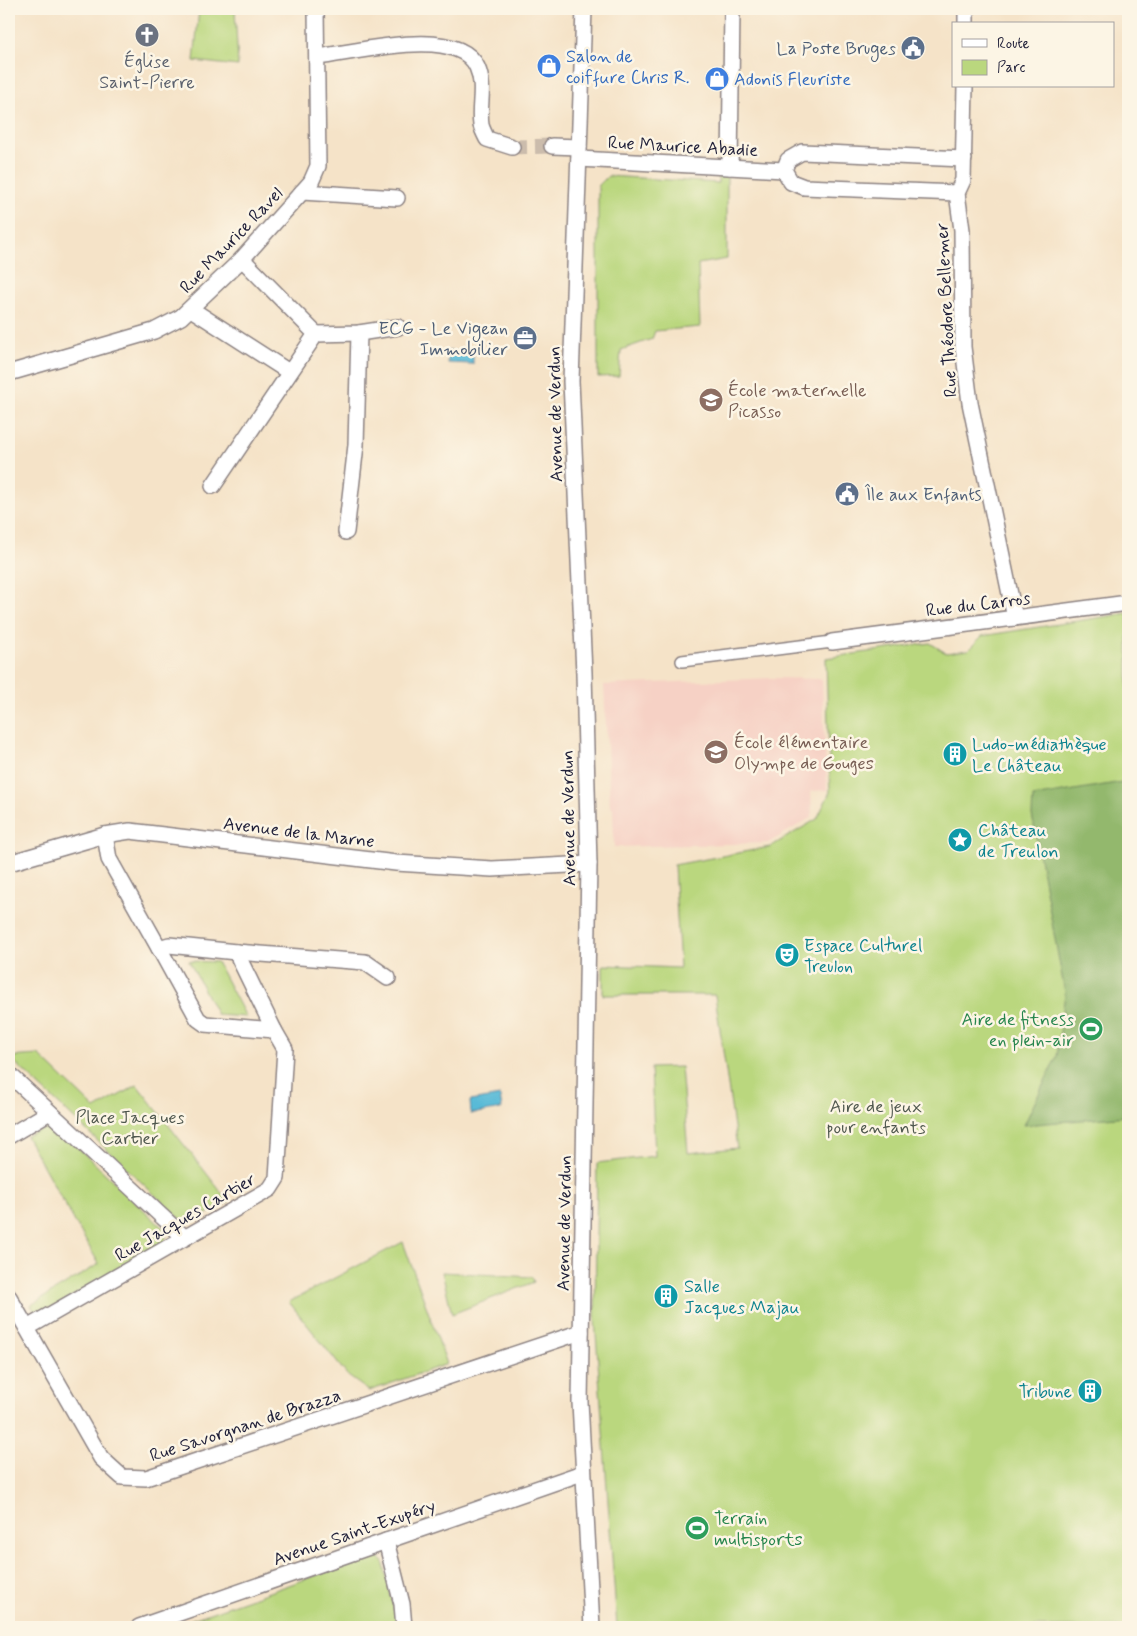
<svg xmlns="http://www.w3.org/2000/svg" width="1137" height="1636" viewBox="0 0 1137 1636" font-family="Mynerve,sans-serif">
  <style>
    .built { fill: #f6d1c5 }
    .green { fill: #bad77e; stroke: #6e7c5c }
    .forest { fill: #93b86d; stroke: #5a6d54 }
    .water { fill: #59bad7; stroke: #3e6e89 }
    .lines { fill: none; stroke-linecap: round; stroke-linejoin: round }
    .minor-tunnel { stroke: #cbbcac; stroke-width: 15; stroke-dasharray: 15 8; stroke-linecap: butt }
    .pedestrian-casing { stroke: #8c8282; stroke-width: 14 }
    .minor-casing { stroke: #8c8282; stroke-width: 18 }
    .pedestrian { stroke: #fff; stroke-width: 11 }
    .minor { stroke: #fff; stroke-width: 15 }
    .labels { text-anchor: middle; stroke-width: 5; stroke-linejoin: round; paint-order: stroke }
    .service-label { font-size: 18px; fill: #4e5e75; stroke: #fcf5e5; text-anchor: end }
    .shop-label { font-size: 18px; fill: #366cbe; stroke: #fcf5e5; text-anchor: start }
    .worship-label { font-size: 18px; fill: #5b616d; stroke: #fcf5e5 }
    .street-label { font-size: 18px; fill: #22223b; stroke: #fcf5e5 }
    .education-label { font-size: 18px; fill: #785e54; stroke: #fcf5e5; text-anchor: start }
    .culture-label { font-size: 18px; fill: #0d838f; stroke: #fcf5e5; text-anchor: start }
    .leisure-label { font-size: 18px; fill: #27864d; stroke: #fcf5e5; text-anchor: end }
    .park-label { font-size: 18px; fill: #50584f; stroke: #fcf5e5 }
  </style>
  <rect width="100%" height="100%" fill="#fcf5e5"/>
  <filter id="ink" filterUnits="userSpaceOnUse"><feTurbulence type="fractalNoise" baseFrequency=".02" numOctaves="2"/><feDisplacementMap in="SourceGraphic" scale="10" xChannelSelector="R" yChannelSelector="G"/><feConvolveMatrix kernelMatrix="1 2 1 2 8 2 1 2 1" color-interpolation-filters="sRGB"/></filter>
  <filter id="wash" filterUnits="userSpaceOnUse"><feTurbulence type="fractalNoise" baseFrequency=".0096" numOctaves="4" result="noise"/><feDisplacementMap in="SourceGraphic" scale="20" xChannelSelector="R" yChannelSelector="G"/><feGaussianBlur stdDeviation="1.12" result="paint"/><feColorMatrix in="noise" values="0 0 0 0 0 0 0 0 0 0 0 0 0 0 0 0 0 1.4 0 .05"/><feComposite in="paint" operator="in"/></filter>
  <g filter="url(#wash)">
    <rect width="100%" height="100%" fill="#f5e3c8"/>
    <polygon class="built" points="772,678 822,679 827,790 811,791 812,817 768,843 614,847 613,809 610,806 604,685"/>
    <g class="green">
      <polygon points="199,9 235,9 238,66 194,61"/>
      <polygon points="718,174 727,174 727,259 698,264 700,327 655,331 652,339 621,350 619,376 598,377 598,186 608,176 718,183"/>
      <polygon points="1128,613 1128,1627 617,1627 595,1320 597,1163 655,1156 651,1068 681,1067 688,1153 737,1148 715,995 603,995 603,965 680,968 674,865 770,847 817,819 830,792 826,658 930,643 946,653 968,650 982,636"/>
      <polygon points="189,961 217,962 246,1017 217,1015"/>
      <polygon points="39,1055 95,1109 137,1085 229,1202 193,1221 184,1221 177,1216 9,1057"/>
      <polygon points="51,1127 58,1129 164,1229 166,1235 165,1241 37,1317 31,1305 99,1264 26,1136"/>
      <polygon points="403,1242 447,1364 369,1391 348,1376 289,1302"/>
      <polygon points="442,1272 532,1277 534,1282 452,1314"/>
      <polygon points="371,1556 381,1559 384,1565 398,1627 170,1627"/>
    </g>
    <polygon class="forest" points="1128,781 1128,1116 1024,1125 1057,1056 1065,993 1032,815 1033,797"/>
    <g class="water">
      <polygon points="448,351 473,352 473,364 448,363"/>
      <polygon points="500,1096 502,1109 471,1114 470,1101"/>
    </g>
  </g>
  <g filter="url(#ink)">
    <g class="lines">
      <polyline class="minor-tunnel" points="512,147 552,146"/>
      <defs>
        <polyline id="pedestrian" points="682,661 832,642"/>
        <g id="minor">
          <polyline points="584,9 571,381 584,673 589,864 580,1402 592,1627"/>
          <polyline points="966,24 966,9"/>
          <path d="M318,57C355,53 458,24 477,67C486,87 478,105 481,125C482,129 485,135 487,139L512,147"/>
          <polyline points="965,86 963,180 957,193 962,230 963,347 970,403 1015,618"/>
          <polyline points="552,146 579,147"/>
          <polyline points="579,159 784,170"/>
          <polyline points="730,167 732,9"/>
          <polyline points="302,192 397,198"/>
          <polyline points="957,193 804,187 791,182 784,170 788,160 802,152 964,159"/>
          <polyline points="191,309 289,372"/>
          <polyline points="316,334 359,333 398,327"/>
          <polyline points="9,373 154,331 181,317 242,259 302,192 311,182 318,166 316,9"/>
          <polyline points="213,486 316,334 242,259"/>
          <polyline points="346,532 356,445 359,333"/>
          <polyline points="832,642 1128,603"/>
          <polyline points="105,835 109,859 159,948"/>
          <polyline points="9,863 105,835 130,831 396,863 492,869 589,864"/>
          <polygon points="169,945 236,952 274,1030 205,1024 198,1019 159,948"/>
          <polyline points="236,952 365,962 388,978"/>
          <polyline points="9,1074 185,1238"/>
          <polyline points="9,1136 48,1113"/>
          <polyline points="9,1297 101,1458 122,1477 146,1478 581,1332"/>
          <polyline points="27,1328 270,1189 277,1178 285,1049 274,1030"/>
          <polyline points="386,1541 402,1604 404,1627"/>
          <polyline points="139,1627 582,1473"/>
        </g>
      </defs>
      <use href="#pedestrian" class="pedestrian-casing"/>
      <use href="#minor" class="minor-casing"/>
      <use href="#pedestrian" class="pedestrian"/>
      <use href="#minor" class="minor"/>
    </g>
  </g>
  <defs>
    <symbol id="church-disc" viewBox="-11 -11 22 22"><circle r="9.5" fill="#6b7280" stroke="#fcf5e5"/><path d="M-1.2-6h2.4v3.5h3.3v2.4h-3.3V6h-2.4V-.1h-3.3v-2.4h3.3Z" fill="#fff"/></symbol>
    <symbol id="civic-disc" viewBox="-11 -11 22 22"><circle r="9.5" fill="#5c6f8a" stroke="#fcf5e5"/><path d="M-.6-6.5H3V-4.5H.6V-3L4-1V1h2V6H-6V1h2V-1L-.6-3ZM-1.2 2.5V6h2.4V2.5Z" fill="#fff"/></symbol>
    <symbol id="shop-disc" viewBox="-11 -11 22 22"><circle r="9.5" fill="#3f7fe0" stroke="#fcf5e5"/><path d="M-5-2.5h2.3a2.7 3.5 0 0 1 5.4 0H5L5.5 6h-11ZM-1.5-2.5h3a1.5 2.3 0 0 0-3 0Z" fill="#fff"/></symbol>
    <symbol id="office-disc" viewBox="-11 -11 22 22"><circle r="9.5" fill="#5c6f8a" stroke="#fcf5e5"/><path d="M-6-3h4V-5.5h4V-3h4V5H-6ZM-1-4.5V-3h2v-1.5ZM-6 0V1H6V0Z" fill="#fff"/></symbol>
    <symbol id="school-disc" viewBox="-11 -11 22 22"><circle r="9.5" fill="#8d6e63" stroke="#fcf5e5"/><path d="M0-5L7-2L0 1L-7-2ZM-4 1L0 2.5L4 1V4Q0 6-4 4Z" fill="#fff"/></symbol>
    <symbol id="building-disc" viewBox="-11 -11 22 22"><circle r="9.5" fill="#0f9aa8" stroke="#fcf5e5"/><path d="M-4-6H4V6H1V3H-1V6H-4ZM-2.5-4.3h1.7v1.8h-1.7ZM.8-4.3h1.7v1.8H.8ZM-2.5-1h1.7V.8h-1.7ZM.8-1h1.7V.8H.8Z" fill="#fff"/></symbol>
    <symbol id="sight-disc" viewBox="-11 -11 22 22"><circle r="9.5" fill="#0f9aa8" stroke="#fcf5e5"/><path d="M0-6L1.8-2.2L6-1.7L2.9 1.2L3.7 5.4L0 3.3L-3.7 5.4L-2.9 1.2L-6-1.7L-1.8-2.2Z" fill="#fff"/></symbol>
    <symbol id="theatre-disc" viewBox="-11 -11 22 22"><circle r="9.5" fill="#0f9aa8" stroke="#fcf5e5"/><path d="M-5-5.5Q0-4 5-5.5V0Q5 5 0 6Q-5 5-5 0ZM-3.3-2.5H-1v1.5H-3.3ZM1-2.5H3.3v1.5H1ZM-2.8 1Q0 5.5 2.8 1Z" fill="#fff"/></symbol>
    <symbol id="stadium-disc" viewBox="-11 -11 22 22"><circle r="9.5" fill="#2e9e5b" stroke="#fcf5e5"/><path d="M0-5a6.5 5 0 1 0 0 10a6.5 5 0 1 0 0-10ZM-3.5-1.8h7v3.6h-7Z" fill="#fff"/></symbol>
  </defs>
  <g fill-rule="evenodd">
    <use href="#church-disc" x="133" y="21" width="28" height="28"/>
    <use href="#civic-disc" x="899" y="34" width="28" height="28"/>
    <use href="#shop-disc" x="535" y="52" width="28" height="28"/>
    <use href="#shop-disc" x="703" y="65" width="28" height="28"/>
    <use href="#office-disc" x="511" y="324" width="28" height="28"/>
    <use href="#school-disc" x="697" y="386" width="28" height="28"/>
    <use href="#civic-disc" x="833" y="480" width="28" height="28"/>
    <use href="#school-disc" x="702" y="738" width="28" height="28"/>
    <use href="#building-disc" x="941" y="740" width="28" height="28"/>
    <use href="#sight-disc" x="946" y="826" width="28" height="28"/>
    <use href="#theatre-disc" x="773" y="941" width="28" height="28"/>
    <use href="#stadium-disc" x="1077" y="1015" width="28" height="28"/>
    <use href="#building-disc" x="652" y="1282" width="28" height="28"/>
    <use href="#building-disc" x="1076" y="1377" width="28" height="28"/>
    <use href="#stadium-disc" x="683" y="1514" width="28" height="28"/>
  </g>
  <g class="labels">
    <g class="service-label">
      <text x="896" y="54">La Poste Bruges</text>
      <text x="508" y="334">ECG - Le Vigean<tspan x="508" dy="21">Immobilier</tspan></text>
      <text x="864" y="500" text-anchor="start">Île aux Enfants</text>
    </g>
    <g class="shop-label">
      <text x="566" y="62">Salon de<tspan x="566" dy="21">coiffure Chris R.</tspan></text>
      <text x="734" y="85">Adonis Fleuriste</text>
    </g>
    <g class="worship-label">
      <text x="147" y="67">Église<tspan x="147" dy="21">Saint-Pierre</tspan></text>
    </g>
    <g class="street-label">
      <text transform="translate(683 146) rotate(3)" y="6">Rue Maurice Abadie</text>
      <text transform="translate(231 240) rotate(-46)" y="6">Rue Maurice Ravel</text>
      <text transform="translate(946 310) rotate(-93)" y="6">Rue Théodore Bellemer</text>
      <text transform="translate(555 414) rotate(-91)" y="6">Avenue de Verdun</text>
      <text transform="translate(978 604) rotate(-7)" y="6">Rue du Carros</text>
      <text transform="translate(568 818) rotate(-91)" y="6">Avenue de Verdun</text>
      <text transform="translate(299 832) rotate(7)" y="6">Avenue de la Marne</text>
      <text transform="translate(185 1217) rotate(-30)" y="6">Rue Jacques Cartier</text>
      <text transform="translate(564 1223) rotate(-89)" y="6">Avenue de Verdun</text>
      <text transform="translate(245 1425) rotate(-18)" y="6">Rue Savorgnan de Brazza</text>
      <text transform="translate(354 1532) rotate(-19)" y="6">Avenue Saint-Exupéry</text>
    </g>
    <g class="education-label">
      <text x="728" y="396">École maternelle<tspan x="728" dy="21">Picasso</tspan></text>
      <text x="734" y="748">École élémentaire<tspan x="734" dy="21">Olympe de Gouges</tspan></text>
    </g>
    <g class="culture-label">
      <text x="972" y="750">Ludo-médiathèque<tspan x="972" dy="21">Le Château</tspan></text>
      <text x="978" y="836">Château<tspan x="978" dy="21">de Treulon</tspan></text>
      <text x="804" y="951">Espace Culturel<tspan x="804" dy="21">Treulon</tspan></text>
      <text x="684" y="1292">Salle<tspan x="684" dy="21">Jacques Majau</tspan></text>
      <text x="1072" y="1397" text-anchor="end">Tribune</text>
    </g>
    <g class="leisure-label">
      <text x="1074" y="1025">Aire de fitness<tspan x="1074" dy="21">en plein-air</tspan></text>
      <text x="714" y="1524" text-anchor="start">Terrain<tspan x="714" dy="21">multisports</tspan></text>
    </g>
    <g class="park-label">
      <text x="876" y="1112">Aire de jeux<tspan x="876" dy="21">pour enfants</tspan></text>
      <text x="130" y="1123">Place Jacques<tspan x="130" dy="21">Cartier</tspan></text>
    </g>
  </g>
  <rect width="1137" height="1636" fill="none" stroke="#fcf5e5" stroke-width="30"/>
  <rect x="952" y="22" width="162" height="65" fill="#fcf5e5" stroke="#a5a1a1"/>
  <rect x="962" y="39" width="25" height="8" fill="#ffffff" stroke="#a5a1a1"/>
  <text x="997" y="48" font-size="15" fill="#22223b">Route</text>
  <rect x="962" y="60" width="25" height="15" fill="#bad77e" stroke="#a5a1a1"/>
  <text x="997" y="72" font-size="15" fill="#22223b">Parc</text>
</svg>
